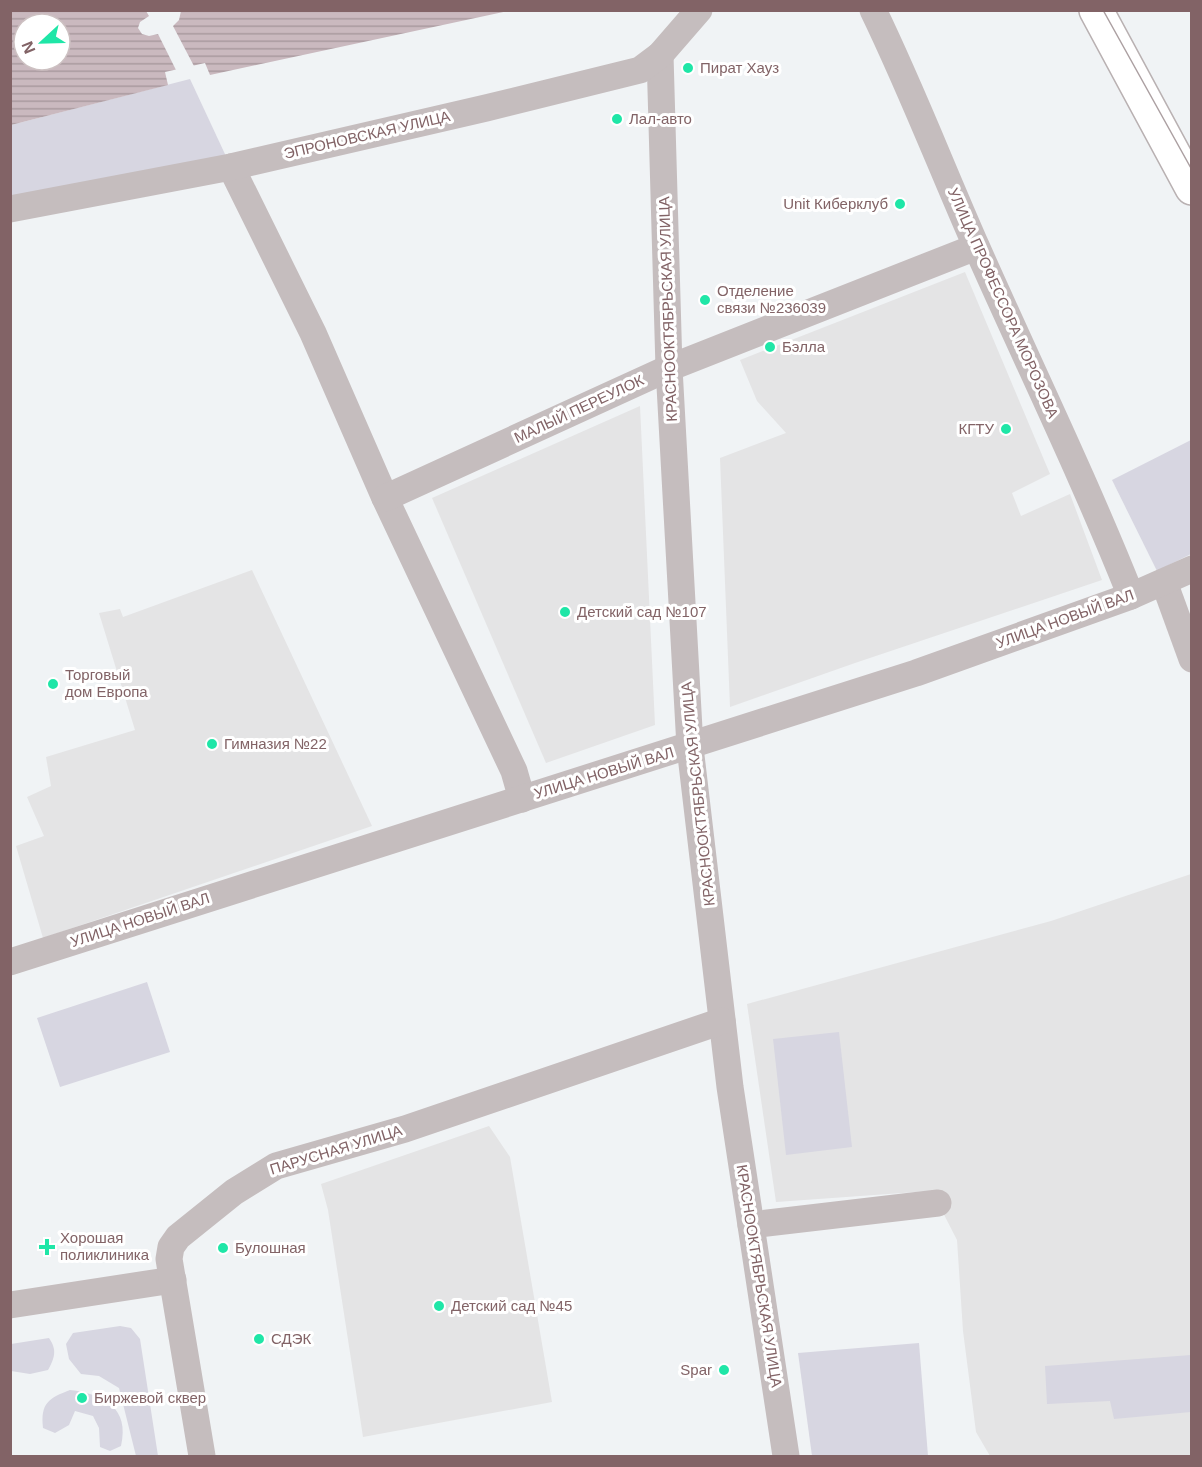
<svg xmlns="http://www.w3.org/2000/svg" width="1202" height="1467" viewBox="0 0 1202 1467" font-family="Helvetica,sans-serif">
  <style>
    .built { fill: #e4e4e5 }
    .grass { fill: #d7d6e1 }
    .water { fill: url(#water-rules); fill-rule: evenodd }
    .pier { fill: #f0f3f5 }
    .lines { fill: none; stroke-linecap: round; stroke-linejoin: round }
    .major-casing { stroke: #b9b1b2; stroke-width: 36 }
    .minor { stroke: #c5bdbe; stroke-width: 27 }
    .major { stroke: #fff; stroke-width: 33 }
    .tram { stroke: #aca0a2; stroke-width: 1.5 }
    .poi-dot { fill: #1fe6a7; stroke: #fff; stroke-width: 2 }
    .labels { text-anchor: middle; stroke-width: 6; stroke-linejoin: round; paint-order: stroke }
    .poi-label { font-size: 15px; fill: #826366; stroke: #fff; text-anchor: start }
    .street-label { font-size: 15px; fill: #826366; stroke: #fff }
  </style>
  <defs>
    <pattern id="water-rules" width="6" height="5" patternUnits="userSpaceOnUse" patternTransform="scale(1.5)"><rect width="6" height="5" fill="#cab9bf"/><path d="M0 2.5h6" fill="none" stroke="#a99a9f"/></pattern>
  </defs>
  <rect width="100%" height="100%" fill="#f0f3f5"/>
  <g class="built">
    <polygon points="965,272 1050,474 1012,493 1021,516 1070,494 1102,580 855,663 730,707 720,458 786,433 757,401 740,360"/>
    <polygon points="640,406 655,725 546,763 432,498"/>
    <polygon points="252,570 372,826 43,938 16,846 44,836 27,797 51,786 46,757 135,730 99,613 120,609 123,617"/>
    <polygon points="1191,874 1191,1456 990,1456 976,1432 963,1331 957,1240 938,1203 930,1191 776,1202 747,1004 1051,921"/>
    <polygon points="489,1126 510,1157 552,1402 363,1437 328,1210 321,1184"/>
  </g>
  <g class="grass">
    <polygon points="190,79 231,167 11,209 11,125"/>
    <polygon points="1191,440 1191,554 1157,571 1112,480"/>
    <polygon points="147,982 170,1052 60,1087 37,1018"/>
    <polygon points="839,1032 852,1147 786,1155 773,1039"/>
    <polygon points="120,1326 131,1328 140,1339 158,1456 136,1456 119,1388 99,1376 81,1374 69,1359 66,1344 73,1333"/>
    <path d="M49,1338C57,1350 55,1357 48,1370L30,1374L11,1371V1344Z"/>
    <polygon points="919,1343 928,1456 812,1456 798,1353"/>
    <polygon points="1191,1355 1191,1412 1114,1419 1110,1401 1047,1404 1045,1366"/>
    <path d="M70,1390C104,1394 130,1408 121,1446L110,1451L100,1447L99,1428L93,1416L75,1411L69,1425L55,1433L43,1428C40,1403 49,1398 70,1390Z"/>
  </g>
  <path class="water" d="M11,11H508L210,75L205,63L165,72L168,85L11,125ZM24,24H60V60H24Z"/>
  <polygon class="pier" points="146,11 181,11 179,20 173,26 195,68 177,72 158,34 149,36 142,34 138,28 140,22 149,16"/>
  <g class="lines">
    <defs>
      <polyline id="major" points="1096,10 1192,188"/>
    </defs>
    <use href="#major" class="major-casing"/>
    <g class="minor">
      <path d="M873,10C911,88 942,169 977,248C1028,363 1084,478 1131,596"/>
      <polyline points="660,55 669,368 690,747 730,1087 786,1456"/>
      <polyline points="231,167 313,333 385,498 514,771 522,799"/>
      <polyline points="10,209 231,167 486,108 640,70 660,55 699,10"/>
      <polyline points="385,498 669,368 976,247"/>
      <polyline points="1164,582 1192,659"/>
      <polyline points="10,962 916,673 1131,596 1192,569"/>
      <polyline points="751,1225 938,1203"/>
      <polyline points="10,1305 173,1280"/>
      <polyline points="202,1456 169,1259 171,1247 178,1237 234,1192 276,1166 405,1129 722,1021"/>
    </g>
    <use href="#major" class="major"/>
    <polyline class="tram" points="1103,10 1192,170"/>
  </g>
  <g class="poi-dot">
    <circle cx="688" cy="68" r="6"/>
    <circle cx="617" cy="119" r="6"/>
    <circle cx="900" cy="204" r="6"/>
    <circle cx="705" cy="300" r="6"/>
    <circle cx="770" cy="347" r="6"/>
    <circle cx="1006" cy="429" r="6"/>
    <circle cx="565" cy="612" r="6"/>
    <circle cx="53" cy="684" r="6"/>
    <circle cx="212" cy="744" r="6"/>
    <path d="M44 1238h6v6h6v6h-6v6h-6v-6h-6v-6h6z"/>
    <circle cx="223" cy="1248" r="6"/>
    <circle cx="439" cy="1306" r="6"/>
    <circle cx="259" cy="1339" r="6"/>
    <circle cx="724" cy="1370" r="6"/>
    <circle cx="82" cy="1398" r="6"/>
  </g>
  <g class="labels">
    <g class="poi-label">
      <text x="700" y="73">Пират Хауз</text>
      <text x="629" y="124">Лал-авто</text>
      <text x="888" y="209" text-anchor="end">Unit Киберклуб</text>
      <text x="717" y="296">Отделение<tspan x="717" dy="17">связи №236039</tspan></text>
      <text x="782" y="352">Бэлла</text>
      <text x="994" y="434" text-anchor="end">КГТУ</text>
      <text x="577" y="617">Детский сад №107</text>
      <text x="65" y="680">Торговый<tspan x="65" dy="17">дом Европа</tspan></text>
      <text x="224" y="749">Гимназия №22</text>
      <text x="60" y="1243">Хорошая<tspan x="60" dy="17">поликлиника</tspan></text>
      <text x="235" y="1253">Булошная</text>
      <text x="451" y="1311">Детский сад №45</text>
      <text x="271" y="1344">СДЭК</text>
      <text x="712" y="1375" text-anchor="end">Spar</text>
      <text x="94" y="1403">Биржевой сквер</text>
    </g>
    <g class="street-label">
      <text transform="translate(367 135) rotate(-13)" y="5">ЭПРОНОВСКАЯ УЛИЦА</text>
      <text transform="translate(1003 303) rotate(66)" y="5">УЛИЦА ПРОФЕССОРА МОРОЗОВА</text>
      <text transform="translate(668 309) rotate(-92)" y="5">КРАСНООКТЯБРЬСКАЯ УЛИЦА</text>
      <text transform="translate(579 409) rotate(-25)" y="5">МАЛЫЙ ПЕРЕУЛОК</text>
      <text transform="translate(1065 619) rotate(-20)" y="5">УЛИЦА НОВЫЙ ВАЛ</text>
      <text transform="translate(604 773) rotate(-17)" y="5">УЛИЦА НОВЫЙ ВАЛ</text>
      <text transform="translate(698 794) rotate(-96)" y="5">КРАСНООКТЯБРЬСКАЯ УЛИЦА</text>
      <text transform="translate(140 920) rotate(-18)" y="5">УЛИЦА НОВЫЙ ВАЛ</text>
      <text transform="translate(336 1150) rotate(-17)" y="5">ПАРУСНАЯ УЛИЦА</text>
      <text transform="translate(759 1276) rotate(81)" y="5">КРАСНООКТЯБРЬСКАЯ УЛИЦА</text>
    </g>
  </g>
  <rect width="1202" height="1467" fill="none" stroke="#826366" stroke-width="24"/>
  <g transform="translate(42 42) rotate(248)"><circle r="28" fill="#ffffff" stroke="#cdc1c2" stroke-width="1.5"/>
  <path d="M0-4.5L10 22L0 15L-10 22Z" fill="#1fe6a7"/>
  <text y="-9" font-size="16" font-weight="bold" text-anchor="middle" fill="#826366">N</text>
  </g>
</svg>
